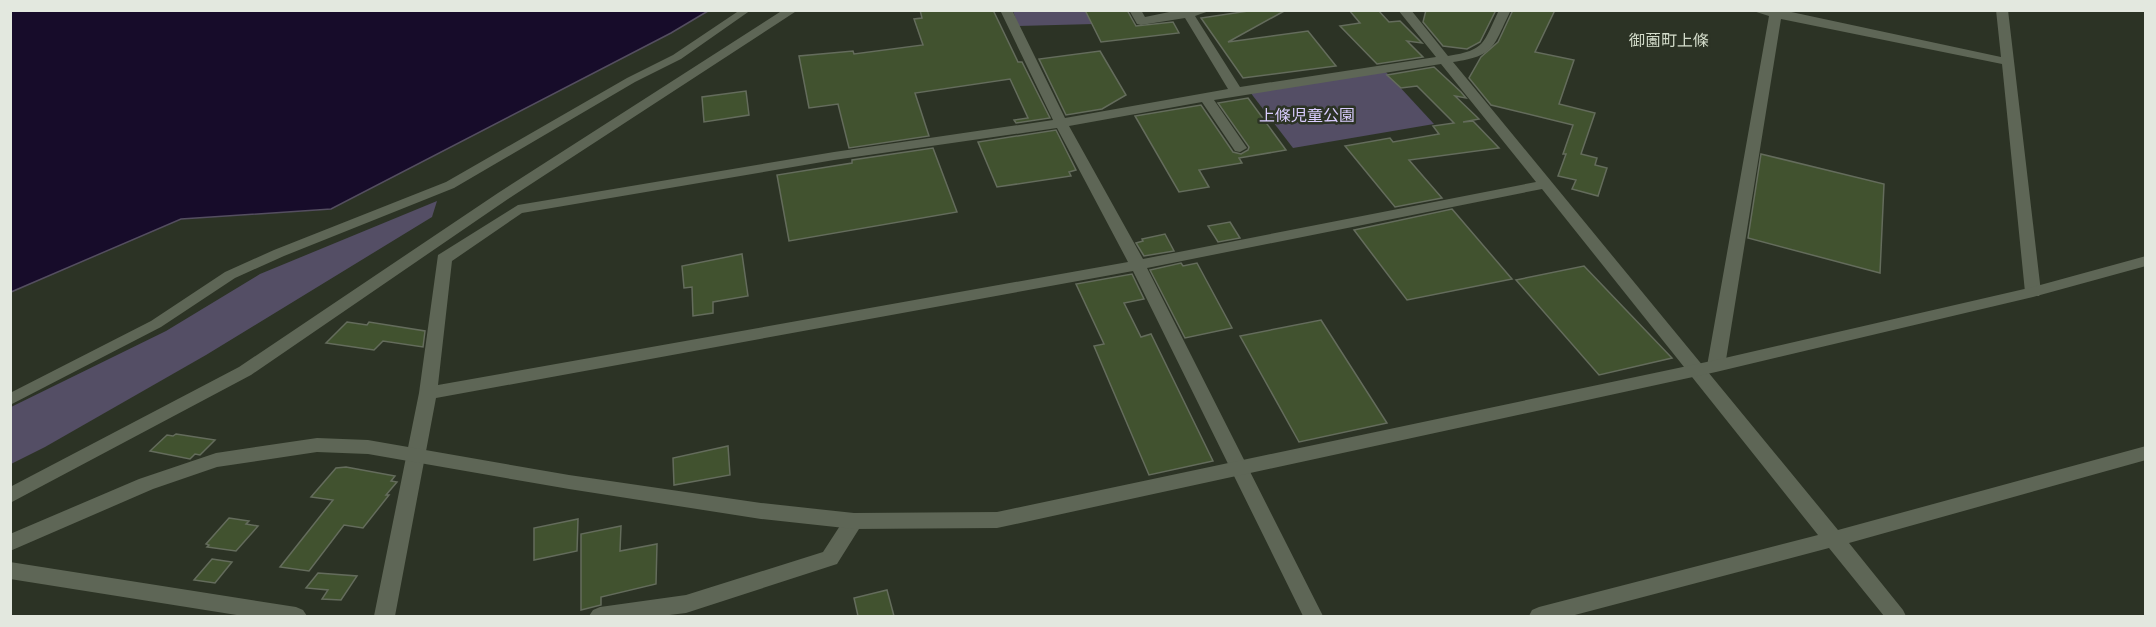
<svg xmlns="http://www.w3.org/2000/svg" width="2156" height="627" viewBox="0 0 2156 627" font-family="Jost,'Noto Sans JP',sans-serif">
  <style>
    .green { fill: #544e65 }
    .water { fill: #170c2a; stroke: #544e60; stroke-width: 1.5 }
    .building { fill: #41522f; stroke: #646c5c; stroke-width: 1.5 }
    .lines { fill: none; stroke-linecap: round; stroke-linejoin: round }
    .service { fill: #5e6656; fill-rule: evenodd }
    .minor { fill: #5e6656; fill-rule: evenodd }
    .tertiary { fill: #5e6656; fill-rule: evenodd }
    .labels { text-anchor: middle; stroke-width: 5; stroke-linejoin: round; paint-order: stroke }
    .far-quarter-label { font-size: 16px; fill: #d2dbc9; stroke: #2c3325 }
    .park-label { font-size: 16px; fill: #d9ccfe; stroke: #2c3325 }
  </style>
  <rect width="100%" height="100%" fill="#2c3325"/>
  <g class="green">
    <polygon points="1013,11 1088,11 1094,24 1018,26"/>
    <polygon points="1385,71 1434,124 1293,148 1250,92"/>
    <polygon points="437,201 432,217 206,355 45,447 11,464 11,407 166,331 260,274"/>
  </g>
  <polygon class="water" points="11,10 708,10 708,11 671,33 331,209 181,219 11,292"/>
  <g class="building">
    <polygon points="920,10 993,10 1018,62 1022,62 1050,118 1016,123 1014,120 1028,118 1010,79 915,93 929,136 849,148 838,104 809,108 799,56 853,51 854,54 923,45 914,19 922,18"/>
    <polygon points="1085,10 1127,10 1136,26 1173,22 1179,33 1101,42"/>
    <polygon points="1255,10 1286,10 1228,42 1308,31 1336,66 1243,78 1201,18"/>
    <polygon points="1349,10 1378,10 1389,22 1400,21 1422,43 1407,41 1423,57 1377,64 1340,26 1360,23"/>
    <polygon points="1426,10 1496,10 1480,42 1467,49 1443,46 1423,22"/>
    <polygon points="1513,10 1555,10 1535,52 1574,60 1559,104 1595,113 1581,154 1597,158 1595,165 1607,168 1598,196 1572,189 1576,180 1558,176 1566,154 1563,154 1573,125 1491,105 1469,78 1481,57 1498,42"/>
    <polygon points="1100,51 1126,95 1102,109 1066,115 1039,59"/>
    <polygon points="1434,67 1461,92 1466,98 1455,96 1479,119 1463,122 1473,121 1499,148 1409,160 1442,198 1395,207 1345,146 1390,138 1393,142 1439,134 1433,126 1454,123 1417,86 1401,88 1387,75"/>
    <polygon points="746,91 749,115 704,122 702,97"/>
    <polygon points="1248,98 1286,150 1239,158 1242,163 1199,170 1209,187 1179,192 1135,116 1201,105 1233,152 1241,154 1248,150 1249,147 1218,103"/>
    <polygon points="1056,130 1076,170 1069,172 1071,176 997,187 978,142"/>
    <polygon points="933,148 957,212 789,241 777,175 852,163 852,160"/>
    <polygon points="1761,154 1884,184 1880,273 1748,238"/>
    <polygon points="1452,209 1512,279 1407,300 1354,230"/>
    <polygon points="1230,222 1240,238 1218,242 1208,226"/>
    <polygon points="1165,234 1174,251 1144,256 1136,243 1143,241 1142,239"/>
    <polygon points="742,254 748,296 713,302 713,313 693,316 692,287 684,288 682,266"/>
    <polygon points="1181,263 1183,266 1197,263 1232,328 1185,338 1150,270"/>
    <polygon points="1584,266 1627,311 1672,358 1599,375 1516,280"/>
    <polygon points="1132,274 1144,299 1124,303 1141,337 1151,334 1213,461 1149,475 1094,346 1104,344 1076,284"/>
    <polygon points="1321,320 1387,423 1299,442 1240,336"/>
    <polygon points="347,322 367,325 369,322 425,331 423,347 383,341 374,350 326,343"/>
    <polygon points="176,434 215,440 200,455 195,454 190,459 150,451 167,435 173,436"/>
    <polygon points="728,446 730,475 674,485 673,458"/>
    <polygon points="346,467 395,476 391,481 397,482 386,495 389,495 363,528 344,525 309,571 280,567 333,500 311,497 336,468"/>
    <polygon points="229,518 249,521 246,524 258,526 236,551 207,547 209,545 206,544"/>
    <polygon points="578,519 577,551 534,560 534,528"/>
    <polygon points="621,526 620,551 657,544 656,584 601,597 601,605 581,610 581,534"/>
    <polygon points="212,559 232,562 215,583 194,580"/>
    <polygon points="318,573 357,576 341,600 322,599 328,590 306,588"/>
    <polygon points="887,590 894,616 858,616 854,598"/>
  </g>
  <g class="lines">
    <polygon class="service" points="740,10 751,10 681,59 635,82 454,188 284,256 235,278 161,327 10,405 10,393 151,321 225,272 274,250 446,182 627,78 673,55"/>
    <g class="minor">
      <polygon points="783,10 798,10 508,199 251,375 10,503 10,487 239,367 498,193"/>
      <path d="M1000,10H1012L1065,118L1228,89L1185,18L1141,25L1137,24L1129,10H1141L1145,17L1179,10H1212L1195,16L1240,87L1436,57L1398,10H1411L1448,56C1486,50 1483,43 1499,10H1511C1493,46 1496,56 1453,62L1838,530L2146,446V460L1849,543L1903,610L1906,616H1884L1829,548L1571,616H1529L1532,610L1539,607L1818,535L1542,189L1147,268L1323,616H1303L1133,271L436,398L395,616H374L419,393L438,255L518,205L834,152L1053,120ZM1441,64L1536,182L1143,259L1069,126L1202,102L1235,151L1240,152L1247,148L1214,100ZM1057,128L1128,262L438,385L452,261L522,213L834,160Z"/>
      <polygon points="1750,10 1782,10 2001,57 1996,10 2008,10 2041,292 2039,296 2027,296 2025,292 2002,64 1781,19 1725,366 1722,370 1710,370 1707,366 1769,16"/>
      <polygon points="854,513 861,515 864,521 837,564 686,613 661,616 589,616 593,610 600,607 686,595 823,552 847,515"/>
      <polygon points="10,562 296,607 303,610 307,616 243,616 10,579"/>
    </g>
    <polygon class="tertiary" points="2146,256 2146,266 2033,297 1716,372 997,528 854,529 761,519 569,489 368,454 317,452 217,467 153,489 10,551 10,534 139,479 216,453 317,438 368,440 569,475 761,503 854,513 997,512 1716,360 2033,287"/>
  </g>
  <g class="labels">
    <g class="far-quarter-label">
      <text x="1669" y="46">御薗町上條</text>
    </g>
    <g class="park-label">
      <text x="1307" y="121">上條児童公園</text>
    </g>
  </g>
  <rect width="2156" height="627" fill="none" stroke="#e3e8df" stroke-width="24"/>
</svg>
